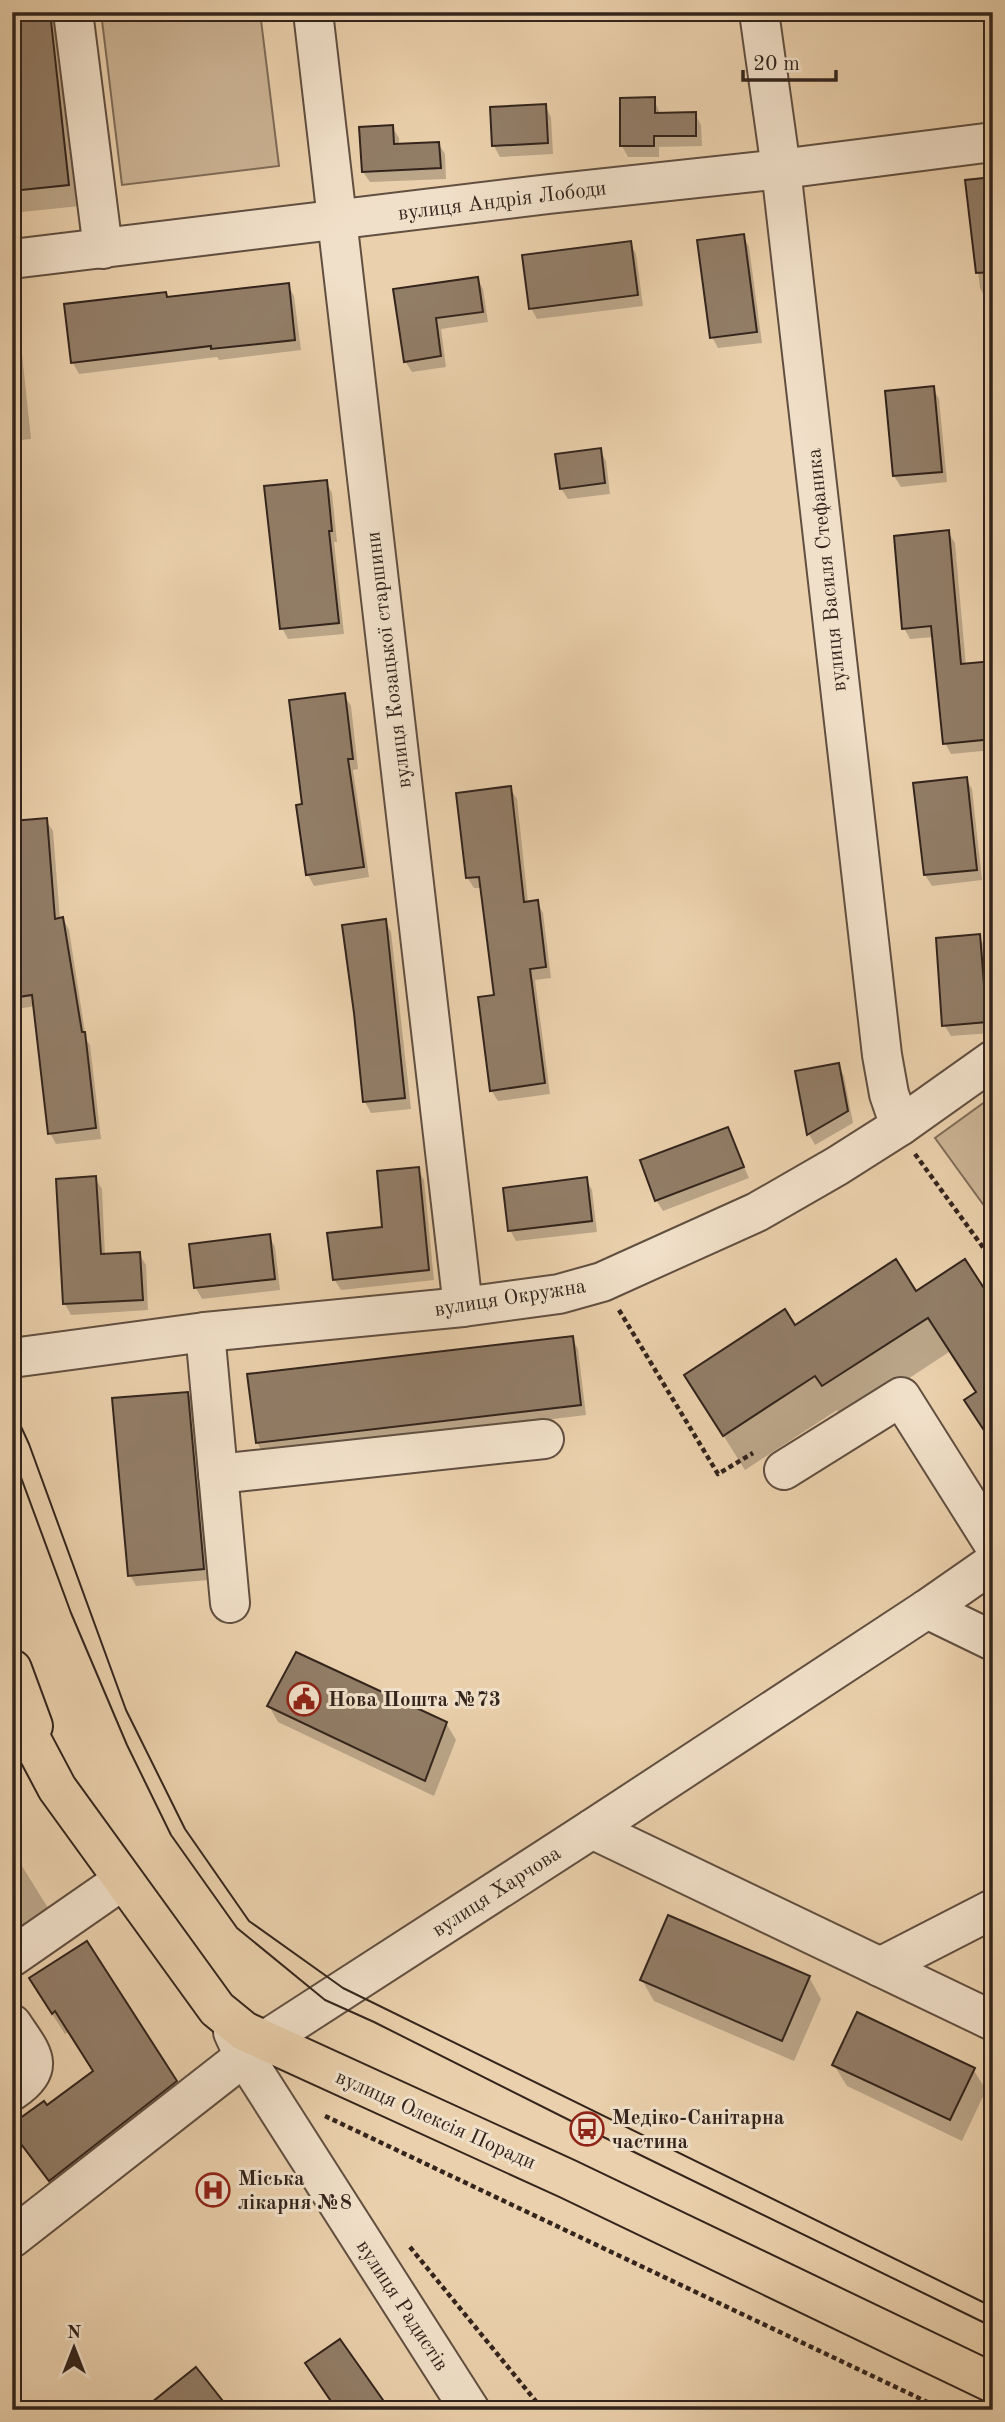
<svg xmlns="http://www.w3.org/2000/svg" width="1005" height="2422" viewBox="0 0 1005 2422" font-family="'Old Standard TT',serif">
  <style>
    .green { fill: #cbb394; stroke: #7f6c58; stroke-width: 2 }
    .shadow { fill: #0003 }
    .building { fill: #927d67; stroke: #33241c; stroke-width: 2 }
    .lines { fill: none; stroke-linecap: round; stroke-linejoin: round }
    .minor-casing { stroke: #614f40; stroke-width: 42 }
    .major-casing { stroke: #33241c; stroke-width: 42 }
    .path { stroke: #33241c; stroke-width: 4.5; stroke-dasharray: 5 3.5; stroke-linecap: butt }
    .minor { stroke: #f1e0c9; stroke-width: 38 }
    .major { stroke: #ead0ac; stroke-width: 38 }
    .tram { stroke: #33241c; stroke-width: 2 }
    .labels { text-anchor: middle; stroke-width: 6; stroke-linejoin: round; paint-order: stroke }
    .street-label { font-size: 21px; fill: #33241c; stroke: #f1e0c9 }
    .poi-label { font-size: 21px; font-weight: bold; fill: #33241c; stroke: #f1e0c9; text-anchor: start }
  </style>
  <rect width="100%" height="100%" fill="#ead0ac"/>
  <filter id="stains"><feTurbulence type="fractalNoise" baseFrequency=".00286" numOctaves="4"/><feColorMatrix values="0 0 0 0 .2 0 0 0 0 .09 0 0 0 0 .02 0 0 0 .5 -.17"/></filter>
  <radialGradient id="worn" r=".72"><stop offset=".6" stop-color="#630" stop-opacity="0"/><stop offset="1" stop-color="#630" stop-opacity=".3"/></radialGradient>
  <g class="green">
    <polygon points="101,12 260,12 279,166 122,185"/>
    <polygon points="993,1096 993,1218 935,1138"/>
  </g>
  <g class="shadow">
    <polygon points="12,12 59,12 80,206 12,213"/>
    <polygon points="354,12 395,12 395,13 356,16"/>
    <polygon points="654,99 660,114 695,114 701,125 702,146 659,147 659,157 628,157 622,146"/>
    <polygon points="545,106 551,117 553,154 500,157 494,146"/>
    <polygon points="392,127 399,138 399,145 438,143 445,154 446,179 370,182 363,172"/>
    <polygon points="993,178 993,304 989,305 980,288 967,181"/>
    <polygon points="743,236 749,247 762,343 718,348 712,337"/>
    <polygon points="630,243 636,254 643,306 537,319 531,308"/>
    <polygon points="477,278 483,289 488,322 441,329 446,367 412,372 405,361 395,290"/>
    <polygon points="288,285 294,296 301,350 219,360 217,357 79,374 73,363 66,306 165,294 168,299"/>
    <polygon points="12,334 15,334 21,345 31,439 12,441"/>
    <polygon points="933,388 939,399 947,482 901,487 894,476"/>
    <polygon points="600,450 606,461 610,494 568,499 561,488"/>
    <polygon points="326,482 332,493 337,542 334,542 344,634 288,639 282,628"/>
    <polygon points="948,532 955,543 966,666 993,664 993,750 951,754 945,743 934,637 910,639 904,628"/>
    <polygon points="344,695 351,706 358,769 353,770 369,877 314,886 308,875 298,806 304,805"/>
    <polygon points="966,779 972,789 982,880 932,886 925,875 915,784"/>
    <polygon points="510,788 517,799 528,903 537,902 543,913 551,978 535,980 550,1094 498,1101 491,1090 496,997 482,888 474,888 467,877"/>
    <polygon points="46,820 53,831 60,920 63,919 69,930 86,1039 90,1045 101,1139 56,1144 50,1133 35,1006 18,1009 12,998 12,822"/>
    <polygon points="385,921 391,932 411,1109 371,1113 365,1102 356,1013"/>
    <polygon points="979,936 985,947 992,1033 951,1036 944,1025"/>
    <polygon points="838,1065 844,1076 853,1123 815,1145 809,1134 797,1073"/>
    <polygon points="728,1129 749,1178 663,1211 656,1200"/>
    <polygon points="418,1169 424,1180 434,1280 341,1290 334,1279 384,1229"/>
    <polygon points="95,1178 102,1189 105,1256 139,1254 146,1265 148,1310 71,1315 65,1304"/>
    <polygon points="586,1179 592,1190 597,1232 516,1241 510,1230"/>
    <polygon points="269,1236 275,1247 280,1290 202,1299 196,1288"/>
    <polygon points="916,1293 993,1305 993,1445 966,1400 977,1394 949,1352 844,1421 837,1410 745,1470 686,1376 795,1327"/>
    <polygon points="572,1338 578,1349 586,1415 264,1454 257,1443"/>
    <polygon points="188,1393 194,1404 209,1580 136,1586 130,1575"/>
    <polygon points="269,1706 446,1723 456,1740 434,1796 278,1722"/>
    <polygon points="12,1850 53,1916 12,1942"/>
    <polygon points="86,1943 188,2104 63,2201 23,2148 12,2130 95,2073 69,2031 65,2034 43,2000"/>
    <polygon points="809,1977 821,1999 794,2061 654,2001 642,1980"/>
    <polygon points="834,2065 973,2069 986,2090 962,2141 847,2086"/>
    <polygon points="307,2364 388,2410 336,2410"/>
  </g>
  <g class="building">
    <polygon points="12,12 50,12 69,185 12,191"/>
    <polygon points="655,97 655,113 696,112 696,136 654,136 654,146 620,146 620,98"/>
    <polygon points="546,104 548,143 492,146 490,107"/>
    <polygon points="393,125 394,144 439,142 441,168 362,172 359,127"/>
    <polygon points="993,177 993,272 976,273 965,180"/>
    <polygon points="744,234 757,332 710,338 697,240"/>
    <polygon points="631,241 638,295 529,309 522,255"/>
    <polygon points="478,277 483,312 436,318 441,356 404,362 393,289"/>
    <polygon points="289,283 295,340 211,349 211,346 71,363 64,304 166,292 167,297"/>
    <polygon points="934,386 942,472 893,476 885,391"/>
    <polygon points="601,448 605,483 560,489 555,454"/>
    <polygon points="327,480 332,531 329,531 339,623 280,629 264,486"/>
    <polygon points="949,530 961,664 993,661 993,739 943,744 931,626 902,629 894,536"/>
    <polygon points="345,693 353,759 348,759 364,867 306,875 296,805 302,804 289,700"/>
    <polygon points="967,777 977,870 924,875 913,783"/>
    <polygon points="511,786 524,902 538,900 546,967 530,969 545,1083 490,1091 478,997 494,995 479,877 466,878 456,793"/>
    <polygon points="47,818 55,919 63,917 82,1032 85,1032 96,1128 48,1134 32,995 12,998 12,821"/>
    <polygon points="386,919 405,1098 363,1102 354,1013 342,925"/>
    <polygon points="980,934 987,1022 942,1026 936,938"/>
    <polygon points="839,1063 848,1111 807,1135 795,1071"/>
    <polygon points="728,1127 744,1167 655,1201 640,1160"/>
    <polygon points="419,1167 429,1270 333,1280 327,1233 382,1227 377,1171"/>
    <polygon points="96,1176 101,1254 140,1252 143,1300 63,1304 56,1179"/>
    <polygon points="587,1177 592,1221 508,1231 503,1188"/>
    <polygon points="270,1234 275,1279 194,1288 189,1244"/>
    <polygon points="896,1259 916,1291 965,1259 993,1302 993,1444 964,1400 976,1392 928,1318 822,1386 815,1376 723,1436 684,1375 785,1309 795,1325"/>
    <polygon points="573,1336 581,1405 256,1443 247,1374"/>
    <polygon points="188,1392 204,1569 128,1576 112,1398"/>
    <polygon points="296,1652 447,1722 425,1781 267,1706"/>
    <polygon points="668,1915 810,1976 782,2041 640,1980"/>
    <polygon points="87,1941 177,2081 49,2181 12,2132 12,2124 44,2101 47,2105 93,2071 55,2011 52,2014 29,1978"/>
    <polygon points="857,2012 975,2068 950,2120 832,2065"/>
    <polygon points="340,2339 390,2410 337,2410 305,2363"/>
    <polygon points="196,2367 230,2410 142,2410"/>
  </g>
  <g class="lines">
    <defs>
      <g id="minor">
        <polyline points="73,12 103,249"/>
        <polyline points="313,12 463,1307"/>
        <polyline points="759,12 781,169 882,1055 889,1094 900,1126"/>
        <polyline points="12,259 549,194 781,169 993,142"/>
        <polyline points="205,1332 230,1603"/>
        <polyline points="12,1358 205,1332 463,1307 559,1294 602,1282 757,1212 837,1166 900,1126 993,1060"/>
        <polyline points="784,1470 901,1397 993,1543"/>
        <polyline points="218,1474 544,1439"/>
        <polyline points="927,1609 993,1641"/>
        <polyline points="592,1829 993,2021"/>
        <polyline points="12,1957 123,1880"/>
        <polyline points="880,1967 993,1909"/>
        <path d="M12,2024C31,2053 48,2067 12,2091"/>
        <polyline points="233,2032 244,2056 470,2410"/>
        <polyline points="12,2238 264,2041 592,1829 927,1609 993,1563"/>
      </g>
      <g id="major">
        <polyline points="12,1669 33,1726"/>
        <polyline points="12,1703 57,1788 217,2009 244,2031 568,2179 993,2383"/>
      </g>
    </defs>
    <use href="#minor" class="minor-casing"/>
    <use href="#major" class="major-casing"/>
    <g class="path">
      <polyline points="915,1154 993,1261"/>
      <polyline points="619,1310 718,1474 753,1453"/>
      <polyline points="325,2116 944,2410"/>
      <polyline points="410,2247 543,2410"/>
    </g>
    <use href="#minor" class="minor"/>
    <use href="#major" class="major"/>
    <g class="tram">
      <polyline points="12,1407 29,1444 126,1710 185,1829 249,1921 343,1988 993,2307"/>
      <polyline points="12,1453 71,1613 127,1745 171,1835 237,1928 325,2000 374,2022 587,2129 993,2327"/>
    </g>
  </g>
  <defs>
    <symbol id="civic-ring" viewBox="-11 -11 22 22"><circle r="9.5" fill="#f1e0c9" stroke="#8f2418" stroke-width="1.5"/><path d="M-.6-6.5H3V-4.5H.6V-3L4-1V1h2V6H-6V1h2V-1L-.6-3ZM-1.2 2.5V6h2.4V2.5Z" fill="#8f2418"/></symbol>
    <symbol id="bus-ring" viewBox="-11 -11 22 22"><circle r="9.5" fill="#f1e0c9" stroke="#8f2418" stroke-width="1.5"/><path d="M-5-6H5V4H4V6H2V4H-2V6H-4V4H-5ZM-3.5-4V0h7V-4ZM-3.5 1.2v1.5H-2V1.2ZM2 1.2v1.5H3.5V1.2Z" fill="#8f2418"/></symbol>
    <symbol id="hospital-ring" viewBox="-11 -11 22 22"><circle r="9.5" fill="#f1e0c9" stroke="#8f2418" stroke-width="1.5"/><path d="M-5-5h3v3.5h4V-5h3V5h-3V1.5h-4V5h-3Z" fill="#8f2418"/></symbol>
  </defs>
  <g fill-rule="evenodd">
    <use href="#civic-ring" x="285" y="1680" width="38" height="38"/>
    <use href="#bus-ring" x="568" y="2110" width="38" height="38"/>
    <use href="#hospital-ring" x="194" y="2171" width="38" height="38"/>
  </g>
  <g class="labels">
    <g class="street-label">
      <text transform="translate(502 200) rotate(-7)" y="7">вулиця Андрія Лободи</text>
      <text transform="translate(826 570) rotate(-96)" y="7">вулиця Василя Стефаника</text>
      <text transform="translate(388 660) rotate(-97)" y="7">вулиця Козацької старшини</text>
      <text transform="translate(510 1297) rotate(-9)" y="7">вулиця Окружна</text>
      <text transform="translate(496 1891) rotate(-33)" y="7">вулиця Харчова</text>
      <text transform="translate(436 2119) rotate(24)" y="7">вулиця Олексія Поради</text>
      <text transform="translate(403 2305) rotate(57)" y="7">вулиця Радистів</text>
    </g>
    <g class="poi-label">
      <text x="328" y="1706">Нова Пошта №73</text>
      <text x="612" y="2124">Медіко-Санітарна<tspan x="612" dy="24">частина</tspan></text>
      <text x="238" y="2185">Міська<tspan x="238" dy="24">лікарня №8</tspan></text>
    </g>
  </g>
  <rect width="1005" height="2422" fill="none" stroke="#ead0ac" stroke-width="42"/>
  <rect x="14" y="14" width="977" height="2394" fill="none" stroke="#33241c" stroke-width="3.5"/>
  <rect x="21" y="21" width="963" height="2380" fill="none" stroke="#33241c" stroke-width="2"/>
  <g transform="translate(74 2348)" stroke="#f1e0c9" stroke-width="5" paint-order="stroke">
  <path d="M0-5L12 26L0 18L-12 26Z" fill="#33241c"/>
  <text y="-10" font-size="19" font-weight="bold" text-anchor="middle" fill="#33241c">N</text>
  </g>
  <path d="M743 70v10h93v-10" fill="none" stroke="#33241c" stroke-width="3.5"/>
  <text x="753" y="70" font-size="21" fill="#33241c" stroke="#f1e0c9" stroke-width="5" paint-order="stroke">20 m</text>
  <rect width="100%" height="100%" filter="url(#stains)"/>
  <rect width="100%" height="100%" fill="url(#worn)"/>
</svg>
